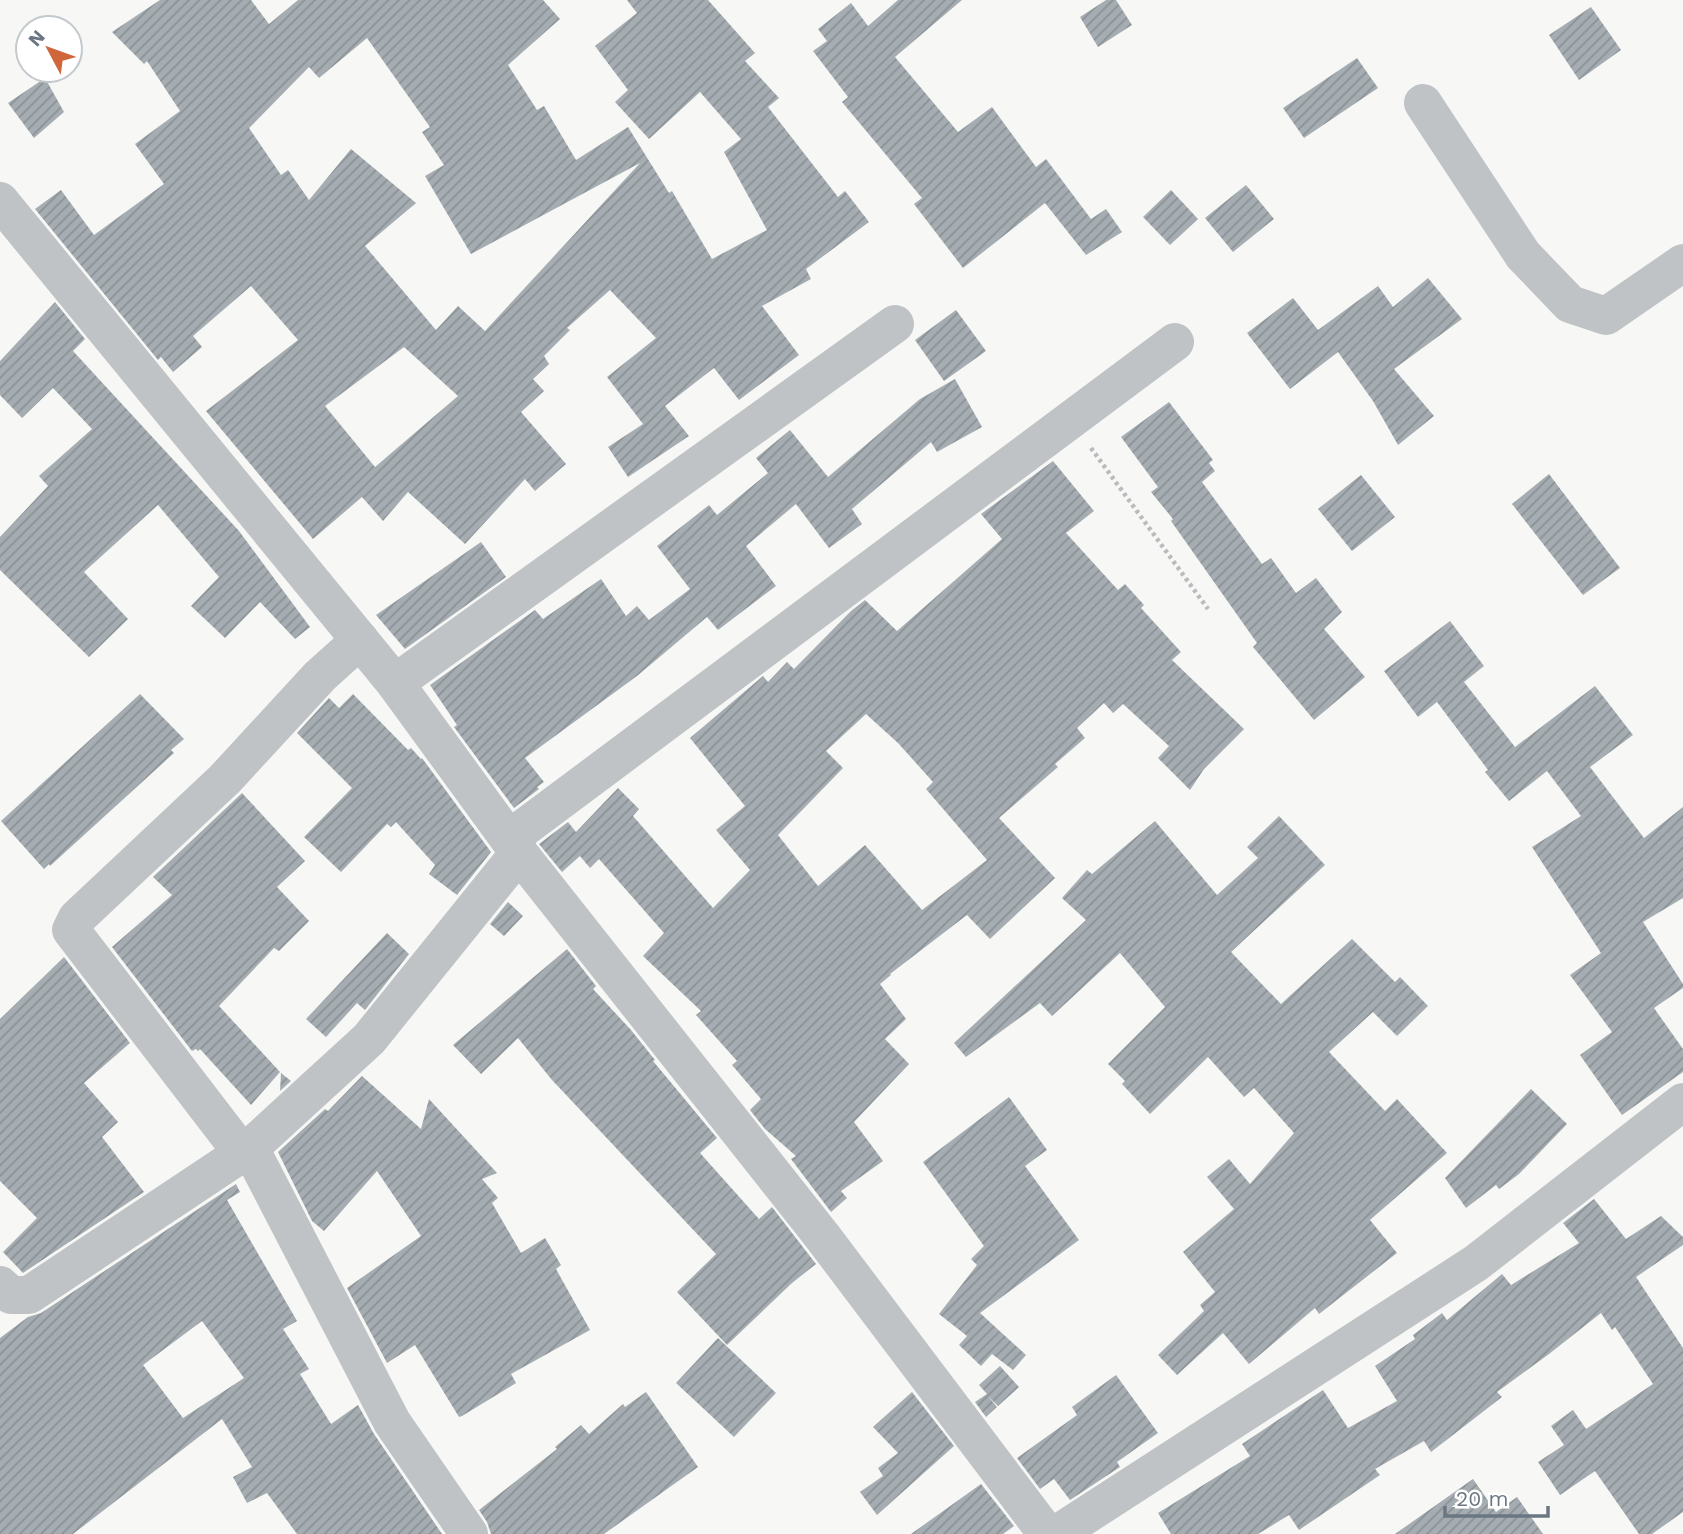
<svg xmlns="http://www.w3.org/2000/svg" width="1683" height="1534" viewBox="0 0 1683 1534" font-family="'Work Sans',sans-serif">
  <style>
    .building { fill: url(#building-hatch); fill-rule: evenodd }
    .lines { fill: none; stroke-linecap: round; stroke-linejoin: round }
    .path { stroke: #b9bcbe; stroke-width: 4.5; stroke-dasharray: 3.5 3.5; stroke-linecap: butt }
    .minor { stroke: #bfc3c6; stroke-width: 38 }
  </style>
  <defs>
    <pattern id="building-hatch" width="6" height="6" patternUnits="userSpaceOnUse" patternTransform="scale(1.75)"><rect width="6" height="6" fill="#a6adb2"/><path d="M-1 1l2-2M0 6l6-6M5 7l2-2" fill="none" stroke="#8b9296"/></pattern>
  </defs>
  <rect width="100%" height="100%" fill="#f7f8f5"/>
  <g class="building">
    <path d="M160,0H251L269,24L298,0H543L560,19L508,65L537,110L544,106L576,160L628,127L669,193L672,191L712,259L767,230L724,152L741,139L700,92L649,139L615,102L628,90L595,46L637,13L627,0H708L755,53L745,61L779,98L768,107L838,197L845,191L869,222L806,269L811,279L762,306L799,355L739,400L714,368L665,406L689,436L628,477L608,447L643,424L607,377L656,338L610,290L567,328L570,330L544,356L549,364L533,379L544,391L521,412L566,464L535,491L525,479L465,544L408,492L383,521L362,497L313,539L206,411L298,340L251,286L193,336L202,347L173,372L161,357L158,360L35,209L61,190L94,235L164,184L135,144L180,111L147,61L144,64L112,32ZM367,38L430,127L422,132L444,165L425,176L471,254L640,163L485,331L458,306L436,330L365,246L416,203L351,149L309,200L288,170L281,175L249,128L309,67L319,78ZM404,347L458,396L375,467L325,406Z"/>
    <polygon points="898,0 962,0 895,57 958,132 992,107 1036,167 1046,159 1091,219 1106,209 1122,232 1086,255 1045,203 963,268 914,204 922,198 842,102 848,97 813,51 827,41 818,29 851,3 868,26"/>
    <polygon points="1106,0 1116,0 1132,25 1098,47 1080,17"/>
    <polygon points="1591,7 1621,50 1579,80 1549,35"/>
    <polygon points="1357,58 1378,88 1304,138 1283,108"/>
    <polygon points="45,78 64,112 34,138 8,103"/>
    <polygon points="1246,185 1274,219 1233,252 1205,218"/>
    <polygon points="1171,190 1198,219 1170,245 1143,217"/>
    <polygon points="1428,278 1462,319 1394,369 1434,416 1398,445 1373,401 1338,352 1290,389 1247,333 1293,298 1318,330 1378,286 1393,307"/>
    <polygon points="55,302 85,339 73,351 239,531 310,627 295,639 260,602 225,638 191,606 219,577 158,505 84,572 128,619 89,657 0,570 0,537 48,486 39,476 92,429 53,388 22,418 0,395 0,361"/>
    <polygon points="956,310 986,351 944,381 915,340"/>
    <polygon points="955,379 982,427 937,452 931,442 852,509 862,524 829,548 796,504 746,546 776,586 718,630 707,617 637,676 525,758 544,782 537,787 539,789 514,808 454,727 457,725 430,685 535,610 543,619 601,579 626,616 637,606 649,620 690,589 657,546 709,505 717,515 768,473 756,458 790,430 828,477 920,399"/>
    <polygon points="1169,402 1213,460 1209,463 1215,471 1202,482 1262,564 1271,558 1296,593 1316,578 1342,612 1324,629 1365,677 1314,720 1253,647 1257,643 1171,521 1173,519 1151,492 1158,487 1121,437"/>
    <path d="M1053,461L1094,511L1066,533L1118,590L1125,584L1144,605L1141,608L1181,652L1172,660L1244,729L1204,769L1190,790L1158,758L1169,746L1123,704L1113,713L1104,703L1077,728L1085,738L1055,764L1058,767L999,818L1055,878L990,939L967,915L890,974L891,975L880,984L906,1019L885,1039L909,1064L854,1122L883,1161L841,1191L847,1198L831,1212L791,1159L796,1156L765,1129L750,1110L761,1099L732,1065L737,1061L696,1015L701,1011L643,956L664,933L599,859L590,868L580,856L562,872L539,844L568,822L576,832L618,788L639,809L633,816L713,908L750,870L716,830L745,806L690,738L763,676L768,682L787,662L794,669L851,611L865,600L897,631L1002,539L981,514ZM866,714L898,743L933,782L926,789L987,860L922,910L865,845L818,886L778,835L843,768L826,751Z"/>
    <polygon points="1549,474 1620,568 1583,595 1512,504"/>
    <polygon points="1361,475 1395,517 1352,551 1318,509"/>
    <polygon points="481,542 506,577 405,649 376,615"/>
    <polygon points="1450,621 1484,666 1464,682 1515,747 1595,686 1633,735 1590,767 1644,838 1683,807 1683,898 1643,922 1683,984 1683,988 1654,1008 1683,1049 1683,1072 1622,1115 1580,1055 1612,1032 1570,975 1601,953 1532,847 1581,816 1547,771 1509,801 1485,772 1488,770 1437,702 1418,717 1384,671"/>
    <polygon points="140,694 184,739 171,750 174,753 50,866 49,864 44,869 1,821"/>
    <polygon points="353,694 408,750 411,748 421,759 422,758 491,852 457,895 429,874 435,865 396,822 391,827 387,824 341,872 304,837 352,788 297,733 329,698 339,708"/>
    <polygon points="242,793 305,861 277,887 309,921 279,951 274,948 219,1006 280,1072 251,1105 200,1049 198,1051 196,1049 192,1051 112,947 172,895 153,877"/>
    <polygon points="1279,816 1325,865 1231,952 1281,1004 1352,939 1395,982 1400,977 1428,1006 1397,1036 1373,1012 1329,1052 1385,1111 1397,1099 1447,1153 1370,1220 1397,1253 1319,1314 1315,1308 1249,1364 1223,1333 1177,1375 1158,1355 1204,1311 1200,1305 1215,1292 1183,1252 1234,1209 1207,1177 1229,1159 1250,1184 1294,1133 1254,1088 1244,1097 1208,1057 1150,1114 1122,1084 1125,1081 1108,1064 1165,1007 1120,953 1052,1016 1040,1003 966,1057 954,1043 1086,920 1062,898 1087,870 1092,874 1155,821 1217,895 1258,858 1247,847"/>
    <polygon points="508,902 523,916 504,936 490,924"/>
    <polygon points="387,933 409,954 365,1010 357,1003 326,1037 306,1019"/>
    <polygon points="567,949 596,986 593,989 631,1030 655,1060 653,1061 717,1138 700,1153 759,1219 772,1207 816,1264 792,1283 727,1345 677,1292 716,1254 552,1080 518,1038 481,1074 453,1045"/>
    <polygon points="64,957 130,1043 84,1083 118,1122 102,1137 144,1192 23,1273 3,1252 37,1218 0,1181 0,1019"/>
    <polygon points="281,1073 291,1081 280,1091"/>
    <polygon points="362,1076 421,1129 429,1099 497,1173 482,1179 498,1198 492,1203 521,1253 545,1238 561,1265 556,1269 590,1330 511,1374 516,1383 462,1416 459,1417 415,1345 387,1363 347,1288 421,1236 377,1171 324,1231 312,1221 278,1152 325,1109 328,1111"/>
    <polygon points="1531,1089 1567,1124 1519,1174 1499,1189 1496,1185 1466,1208 1445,1178"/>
    <polygon points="1009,1097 1047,1150 1025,1166 1079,1240 980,1313 1026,1355 1013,1370 992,1354 981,1366 959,1345 967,1336 939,1314 977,1265 971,1259 984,1246 923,1162"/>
    <path d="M236,1184L240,1192L227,1200L297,1321L283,1329L309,1369L300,1374L331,1424L358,1405L374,1434L442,1534H297L267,1493L247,1503L233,1477L252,1467L222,1419L73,1534H0V1338L28,1317L41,1313ZM202,1321L244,1378L183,1418L143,1365Z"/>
    <polygon points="1594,1199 1626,1239 1661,1216 1683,1237 1683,1245 1636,1277 1683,1348 1683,1512 1652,1534 1639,1534 1595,1471 1560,1495 1538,1462 1564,1445 1551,1426 1573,1410 1586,1429 1653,1384 1615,1327 1612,1330 1601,1313 1549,1354 1497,1392 1502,1397 1431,1452 1424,1441 1375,1469 1380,1475 1299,1530 1289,1515 1258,1534 1171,1534 1158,1513 1250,1456 1242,1444 1323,1390 1348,1428 1397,1401 1375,1366 1415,1339 1413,1335 1442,1313 1447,1320 1502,1274 1511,1285 1579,1243 1563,1223"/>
    <polygon points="718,1338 776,1393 734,1437 676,1383"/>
    <polygon points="1000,1366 1019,1387 998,1406 988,1396 997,1407 986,1417 975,1402 987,1394 979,1385"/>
    <polygon points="1116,1375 1158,1433 1117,1462 1120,1467 1070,1500 1054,1479 1040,1489 1017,1458 1077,1415 1072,1407"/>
    <polygon points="646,1392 698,1467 604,1534 491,1534 487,1522 479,1510 557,1449 555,1447 581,1425 589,1434 623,1404 625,1407"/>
    <polygon points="912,1392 954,1446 877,1515 860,1492 883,1476 878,1468 898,1453 873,1427"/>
    <polygon points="1473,1479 1496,1512 1517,1497 1543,1534 1395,1534"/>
    <polygon points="981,1484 1014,1526 1003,1534 911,1534"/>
  </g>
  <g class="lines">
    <polyline class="path" points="1091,448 1208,609"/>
    <g class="minor">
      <polyline points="1423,103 1523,255 1570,304 1606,316 1683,263"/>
      <polyline points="0,201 395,683 519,853 822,1236 1047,1534"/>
      <polyline points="395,683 895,324"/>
      <polyline points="509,839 1175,342"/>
      <polyline points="250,1148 392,1422 469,1534"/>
      <polyline points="242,1153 71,930 77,918 225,779 320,676 360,640"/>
      <polyline points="0,1285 11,1295 29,1295 250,1148 369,1039 519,853"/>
      <polyline points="1057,1534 1476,1263 1683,1102"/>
    </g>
  </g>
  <g transform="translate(49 49) rotate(311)"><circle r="33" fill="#ffffff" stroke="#c3c9cd" stroke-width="2"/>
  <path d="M0-5L12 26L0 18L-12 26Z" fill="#d1653c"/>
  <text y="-10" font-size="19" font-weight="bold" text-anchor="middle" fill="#6a7783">N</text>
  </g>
  <path d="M1445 1506v10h103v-10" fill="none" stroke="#6a7783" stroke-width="3.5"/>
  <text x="1456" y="1506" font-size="21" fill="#6a7783" stroke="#ffffff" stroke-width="5" paint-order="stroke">20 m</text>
</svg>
